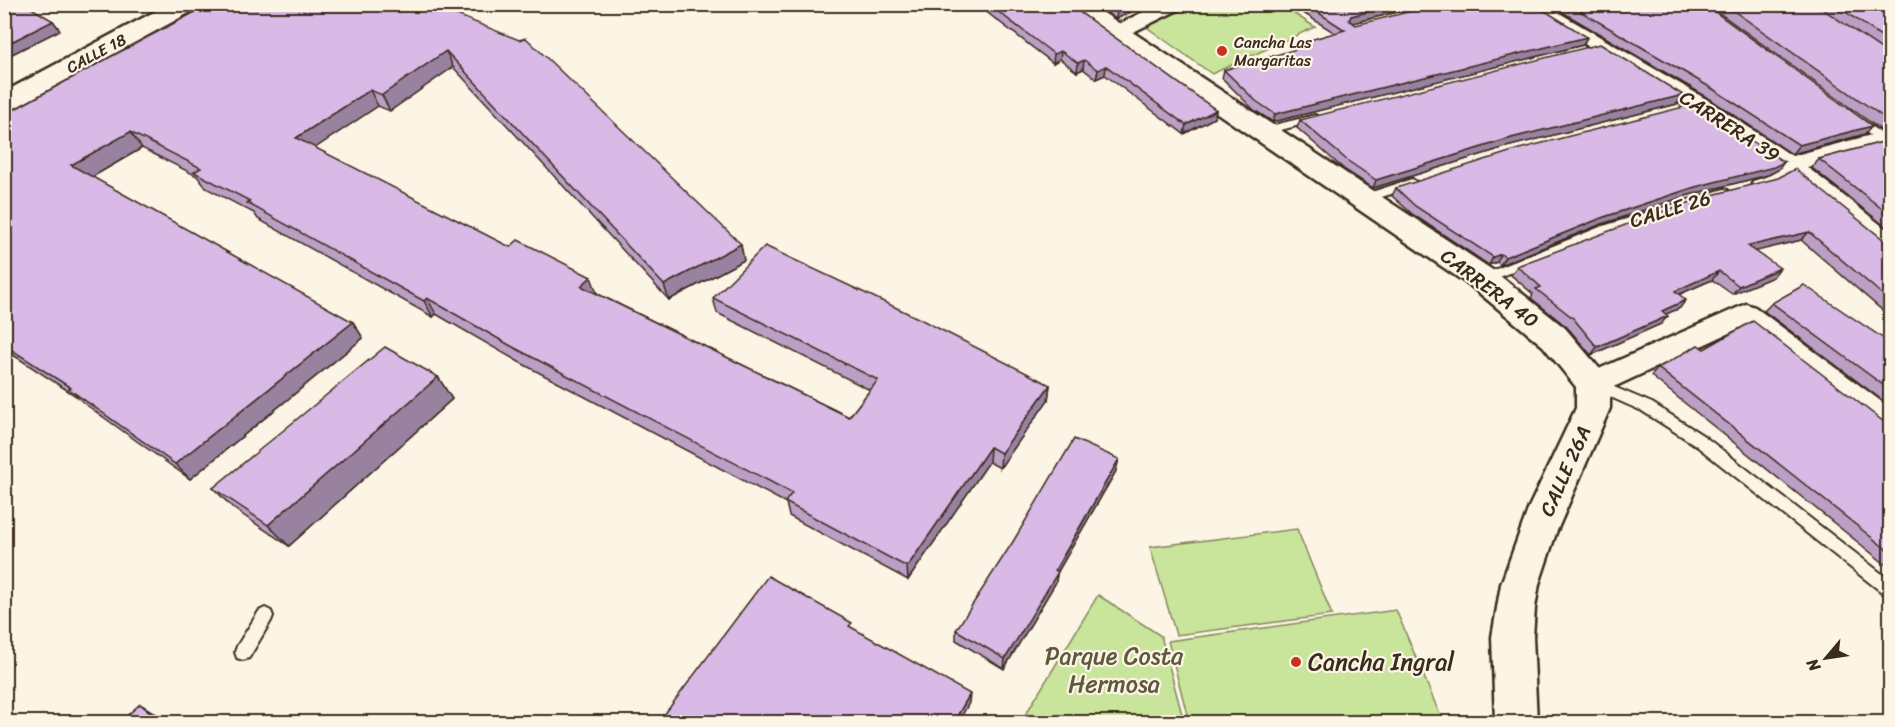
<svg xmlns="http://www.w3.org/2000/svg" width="1895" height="727" viewBox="0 0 1895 727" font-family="Sriracha,sans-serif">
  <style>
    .green { fill: #c9e49b; stroke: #82875c; stroke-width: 1.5 }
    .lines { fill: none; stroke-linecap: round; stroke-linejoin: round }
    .lane-casing { stroke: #3b2a1e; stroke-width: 4 }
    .street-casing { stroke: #3b2a1e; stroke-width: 5 }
    .secondary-casing { stroke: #3b2a1e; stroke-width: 5 }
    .lane { fill: #fcf5e5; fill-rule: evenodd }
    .street { fill: #fcf5e5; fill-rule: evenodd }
    .secondary { fill: #fcf5e5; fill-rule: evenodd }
    .wall { fill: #bb9fc5; stroke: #3b2a1e; stroke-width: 1.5 }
    .shaded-wall { fill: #9882a0; stroke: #3b2a1e; stroke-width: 1.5 }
    .building { fill: #d9b9e5; stroke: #3b2a1e; stroke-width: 1.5 }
    .poi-dot { fill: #c8321e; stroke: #fcf5e5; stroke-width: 2 }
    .labels { text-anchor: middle; stroke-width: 4.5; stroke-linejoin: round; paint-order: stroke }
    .far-poi-label { font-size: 16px; fill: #3b2a1e; stroke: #fcf5e5; text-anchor: start }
    .far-street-label { font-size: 16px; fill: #3b2a1e; stroke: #fcf5e5 }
    .street-label { font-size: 20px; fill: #3b2a1e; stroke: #fcf5e5 }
    .near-park-label { font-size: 24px; fill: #5e583d; stroke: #fcf5e5 }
    .near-poi-label { font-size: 24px; fill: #3b2a1e; stroke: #fcf5e5; text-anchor: start }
  </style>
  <rect width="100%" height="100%" fill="#fcf5e5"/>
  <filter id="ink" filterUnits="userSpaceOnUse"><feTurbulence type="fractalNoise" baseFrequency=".0167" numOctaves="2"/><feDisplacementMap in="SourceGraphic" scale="12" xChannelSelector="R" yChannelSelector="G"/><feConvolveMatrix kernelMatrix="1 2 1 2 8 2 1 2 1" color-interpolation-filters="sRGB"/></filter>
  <g filter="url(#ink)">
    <g class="green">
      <polygon points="1279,4 1315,27 1212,74 1145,26 1195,5"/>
      <polygon points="1297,529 1332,615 1176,635 1150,547"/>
      <polygon points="1098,595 1161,636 1184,722 1021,722"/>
      <polygon points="1396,610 1443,722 1189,722 1168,641"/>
    </g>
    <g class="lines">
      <defs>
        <g id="lane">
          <polygon points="1315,115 1320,118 1319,120 1262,135 1256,131 1258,129"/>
          <polygon points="1855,116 1890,139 1890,147 1886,147 1851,121 1850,119"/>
          <path d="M1789,160L1795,164C1787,178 1769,190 1753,187L1751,184L1753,181C1767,177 1777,174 1785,161Z"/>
          <polygon points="1412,179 1418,183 1416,186 1363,203 1357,199 1359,196"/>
          <polygon points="1724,189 1728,190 1730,193 1728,196 1608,233 1487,282 1483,284 1477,279 1479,276 1600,227"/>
          <polygon points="1595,379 1652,403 1704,436 1890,580 1890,596 1884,594 1694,444 1642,411 1590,388 1588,384 1590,380"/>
          <polygon points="265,608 271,611 273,616 271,621 249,658 243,660 237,658 235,652 237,646 259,611"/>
        </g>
        <g id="street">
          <polygon points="1159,4 1184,4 1182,8 1123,37 1109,37 1106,33 1109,29"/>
          <polygon points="1520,4 1544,4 1706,99 1792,156 1890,130 1890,144 1807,167 1890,232 1890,252 1881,250 1781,169 1690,109"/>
          <polygon points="1746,304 1755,307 1890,408 1890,434 1880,431 1744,326 1603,392 1593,395 1583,392 1579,384 1583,376"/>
        </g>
        <g id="secondary">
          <polygon points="169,4 200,4 196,9 13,109 4,111 4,92"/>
          <polygon points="1061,4 1090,4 1494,271 1565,328 1605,375 1610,384 1610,408 1556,533 1539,584 1535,608 1533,637 1537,722 1495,722 1492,637 1501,584 1529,507 1576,408 1576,387 1543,346 1472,287 1065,9"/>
        </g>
      </defs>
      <use href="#lane" class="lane-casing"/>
      <use href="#street" class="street-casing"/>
      <use href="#secondary" class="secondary-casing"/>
      <use href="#lane" class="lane"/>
      <use href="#street" class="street"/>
      <use href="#secondary" class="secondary"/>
    </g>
    <g class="wall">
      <polygon points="4,4 53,21 60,30 12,54 4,50"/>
      <polygon points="430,4 744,260 669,300 453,67 390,111 378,106 315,148 597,293 596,293 849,417 870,390 717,313 713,298 1050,385 1048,400 1000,468 989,462 908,580 789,516 786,503 519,362 436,314 433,317 258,219 254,213 206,188 197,176 142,148 92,177 353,322 363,338 190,479 85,404 76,396 4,349 4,115"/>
      <polygon points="976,4 1068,4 1216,110 1214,118 1184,134 1105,75 1096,79 1083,69 1077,72 1060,59 1053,63"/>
      <polygon points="1094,4 1148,4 1116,19"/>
      <polygon points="1289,4 1430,4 1353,23 1356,25 1518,7 1587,37 1583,45 1273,122 1254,110 1222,78 1224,70 1295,50 1296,44 1335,33"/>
      <polygon points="1553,4 1704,4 1872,126 1865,134 1792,154 1707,97 1552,6"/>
      <polygon points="1707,4 1890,4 1890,128 1881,130"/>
      <polygon points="1683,95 1677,104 1506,147 1373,188 1345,170 1297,128 1300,120"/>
      <polygon points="1890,140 1890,230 1812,168 1819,159"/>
      <polygon points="1784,162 1778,170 1768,175 1689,195 1599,225 1500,265 1497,262 1489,265 1411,213 1392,196 1396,188"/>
      <polygon points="1712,195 1890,244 1890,317 1801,240 1755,251 1773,277 1732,294 1712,280 1680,294 1680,308 1666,314 1661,324 1591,355 1567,327 1531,298 1533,294 1511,275 1517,266"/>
      <polygon points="1772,303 1890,343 1890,406 1764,311"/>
      <polygon points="1704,349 1890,425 1890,568 1651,376 1658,368"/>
      <polygon points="438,377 452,399 289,546 234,509 213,488"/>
      <polygon points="1116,471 1057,573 1056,582 1004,669 956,640 956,630"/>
    </g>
    <g class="shaded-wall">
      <polygon points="1130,4 1148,4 1116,19 1117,10"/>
      <polygon points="1399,4 1430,4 1348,24 1349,20 1351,16"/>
      <polygon points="53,21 60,30 12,54 5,45"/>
      <polygon points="1587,37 1583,45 1273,122 1275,114"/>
      <polygon points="446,51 453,67 390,111 382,95"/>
      <polygon points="1061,51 1060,59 1053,63 1054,54"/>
      <polygon points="1084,60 1083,69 1077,72 1078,63"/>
      <polygon points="1106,66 1105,75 1096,79 1098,70"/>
      <polygon points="370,90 378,106 306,154 296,138"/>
      <polygon points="1683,95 1677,104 1506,147 1373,188 1376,180 1511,138"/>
      <polygon points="1216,110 1214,118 1184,134 1186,125"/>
      <polygon points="1889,121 1890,121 1890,128 1881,130"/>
      <polygon points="1872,126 1865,134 1792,154 1799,145"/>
      <polygon points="130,132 142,148 85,181 71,165"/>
      <polygon points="1784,162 1778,170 1768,175 1689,195 1599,225 1500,265 1505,257 1604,217 1695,187"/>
      <polygon points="1809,232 1801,240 1741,255 1748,246"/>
      <polygon points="741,244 744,260 669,300 664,285"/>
      <polygon points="1501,254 1497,262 1489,265 1493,257"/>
      <polygon points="1780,268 1773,277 1732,294 1739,286"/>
      <polygon points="1719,271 1712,280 1668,299 1675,291"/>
      <polygon points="591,277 597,293 587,301 581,286"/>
      <polygon points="427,298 436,314 433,317 424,301"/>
      <polygon points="1686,300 1680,308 1655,319 1662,311"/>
      <polygon points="1668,316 1661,324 1591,355 1597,347"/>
      <polygon points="353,322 363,338 190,479 175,464"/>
      <polygon points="438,377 452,399 289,546 268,525"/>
      <polygon points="1050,385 1048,400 1000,468 1001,453"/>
      <polygon points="990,447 989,462 908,580 907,567"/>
      <polygon points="1119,459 1116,471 1057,573 1056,582 1004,669 1005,659"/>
      <polygon points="970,694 969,703 958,723 953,723"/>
      <polygon points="140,704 155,713 167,723 163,723"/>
    </g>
    <g class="building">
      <polygon points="4,4 25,4 53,21 5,45"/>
      <polygon points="210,4 430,4 519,40 526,38 741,244 664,285 446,51 382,95 370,90 296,138 510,247 518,240 591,277 581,286 849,417 878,380 713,298 765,246 918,318 1050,385 1001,453 990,447 907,567 785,502 792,493 511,346 427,298 424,301 247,203 250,201 194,172 201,168 130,132 71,165 353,322 175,464 69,389 71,388 4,345 4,115 114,55"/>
      <polygon points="988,4 1068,4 1216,110 1186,125 1106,66 1098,70 1084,60 1078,63 1061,51 1054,54"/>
      <polygon points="1109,4 1130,4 1117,10"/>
      <polygon points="1305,4 1399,4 1351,16 1349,20 1356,25 1440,4 1518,4 1518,7 1528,4 1534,4 1587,37 1275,114 1256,101 1224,70 1300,48 1296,44 1345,30"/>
      <polygon points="1568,4 1704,4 1872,126 1799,145 1713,89"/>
      <polygon points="1724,4 1815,4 1890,55 1890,121 1889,121"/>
      <polygon points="1834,4 1890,4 1890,42"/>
      <polygon points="1600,44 1683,95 1511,138 1376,180 1348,161 1300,120"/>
      <polygon points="1695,104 1784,162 1774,167 1695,187 1604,217 1505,257 1501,254 1493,257 1415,206 1396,188 1519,149"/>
      <polygon points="1890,140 1890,215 1819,159"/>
      <polygon points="1795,169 1888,243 1890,244 1890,301 1809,232 1748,246 1780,268 1739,286 1719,271 1675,291 1686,300 1662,311 1668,316 1597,347 1573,318 1536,289 1541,287 1517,266 1649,216 1712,195 1778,178"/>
      <polygon points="1804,285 1890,343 1890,390 1772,303"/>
      <polygon points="1753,321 1888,425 1890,425 1890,552 1658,368 1698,345 1704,349"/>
      <polygon points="385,347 438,377 268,525 213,488"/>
      <polygon points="1074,439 1119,459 1055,570 1058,572 1005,659 956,630 1014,540"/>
      <polygon points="768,576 852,623 849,626 970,694 953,723 658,723"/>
      <polygon points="140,704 163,723 119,723"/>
    </g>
  </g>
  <g class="poi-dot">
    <circle cx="1222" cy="51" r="6"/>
    <circle cx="1296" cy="662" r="6"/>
  </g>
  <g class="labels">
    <g class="far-poi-label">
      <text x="1234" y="48">Cancha Las<tspan x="1234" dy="18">Margaritas</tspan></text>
    </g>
    <g class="far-street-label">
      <text transform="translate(96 53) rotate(-28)" y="6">CALLE 18</text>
    </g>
    <g class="street-label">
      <text transform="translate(1730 126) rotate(33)" y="7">CARRERA 39</text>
      <text transform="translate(1670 209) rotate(-17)" y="7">CALLE 26</text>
      <text transform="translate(1490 288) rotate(37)" y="7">CARRERA 40</text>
      <text transform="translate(1565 471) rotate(-66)" y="7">CALLE 26A</text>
    </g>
    <g class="near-park-label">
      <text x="1114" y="664">Parque Costa<tspan x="1114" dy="28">Hermosa</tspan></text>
    </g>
    <g class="near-poi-label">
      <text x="1308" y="670">Cancha Ingral</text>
    </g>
  </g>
  <rect width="1895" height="727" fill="none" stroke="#fcf5e5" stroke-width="24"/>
  <rect x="12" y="12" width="1871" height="703" fill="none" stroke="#3b2a1e" stroke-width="2" filter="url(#ink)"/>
  <g transform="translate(1826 658) rotate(241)" stroke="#fcf5e5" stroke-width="4.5" paint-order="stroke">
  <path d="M0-4.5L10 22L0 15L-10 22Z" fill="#3b2a1e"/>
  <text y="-9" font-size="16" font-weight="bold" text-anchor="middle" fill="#3b2a1e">N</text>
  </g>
</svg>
